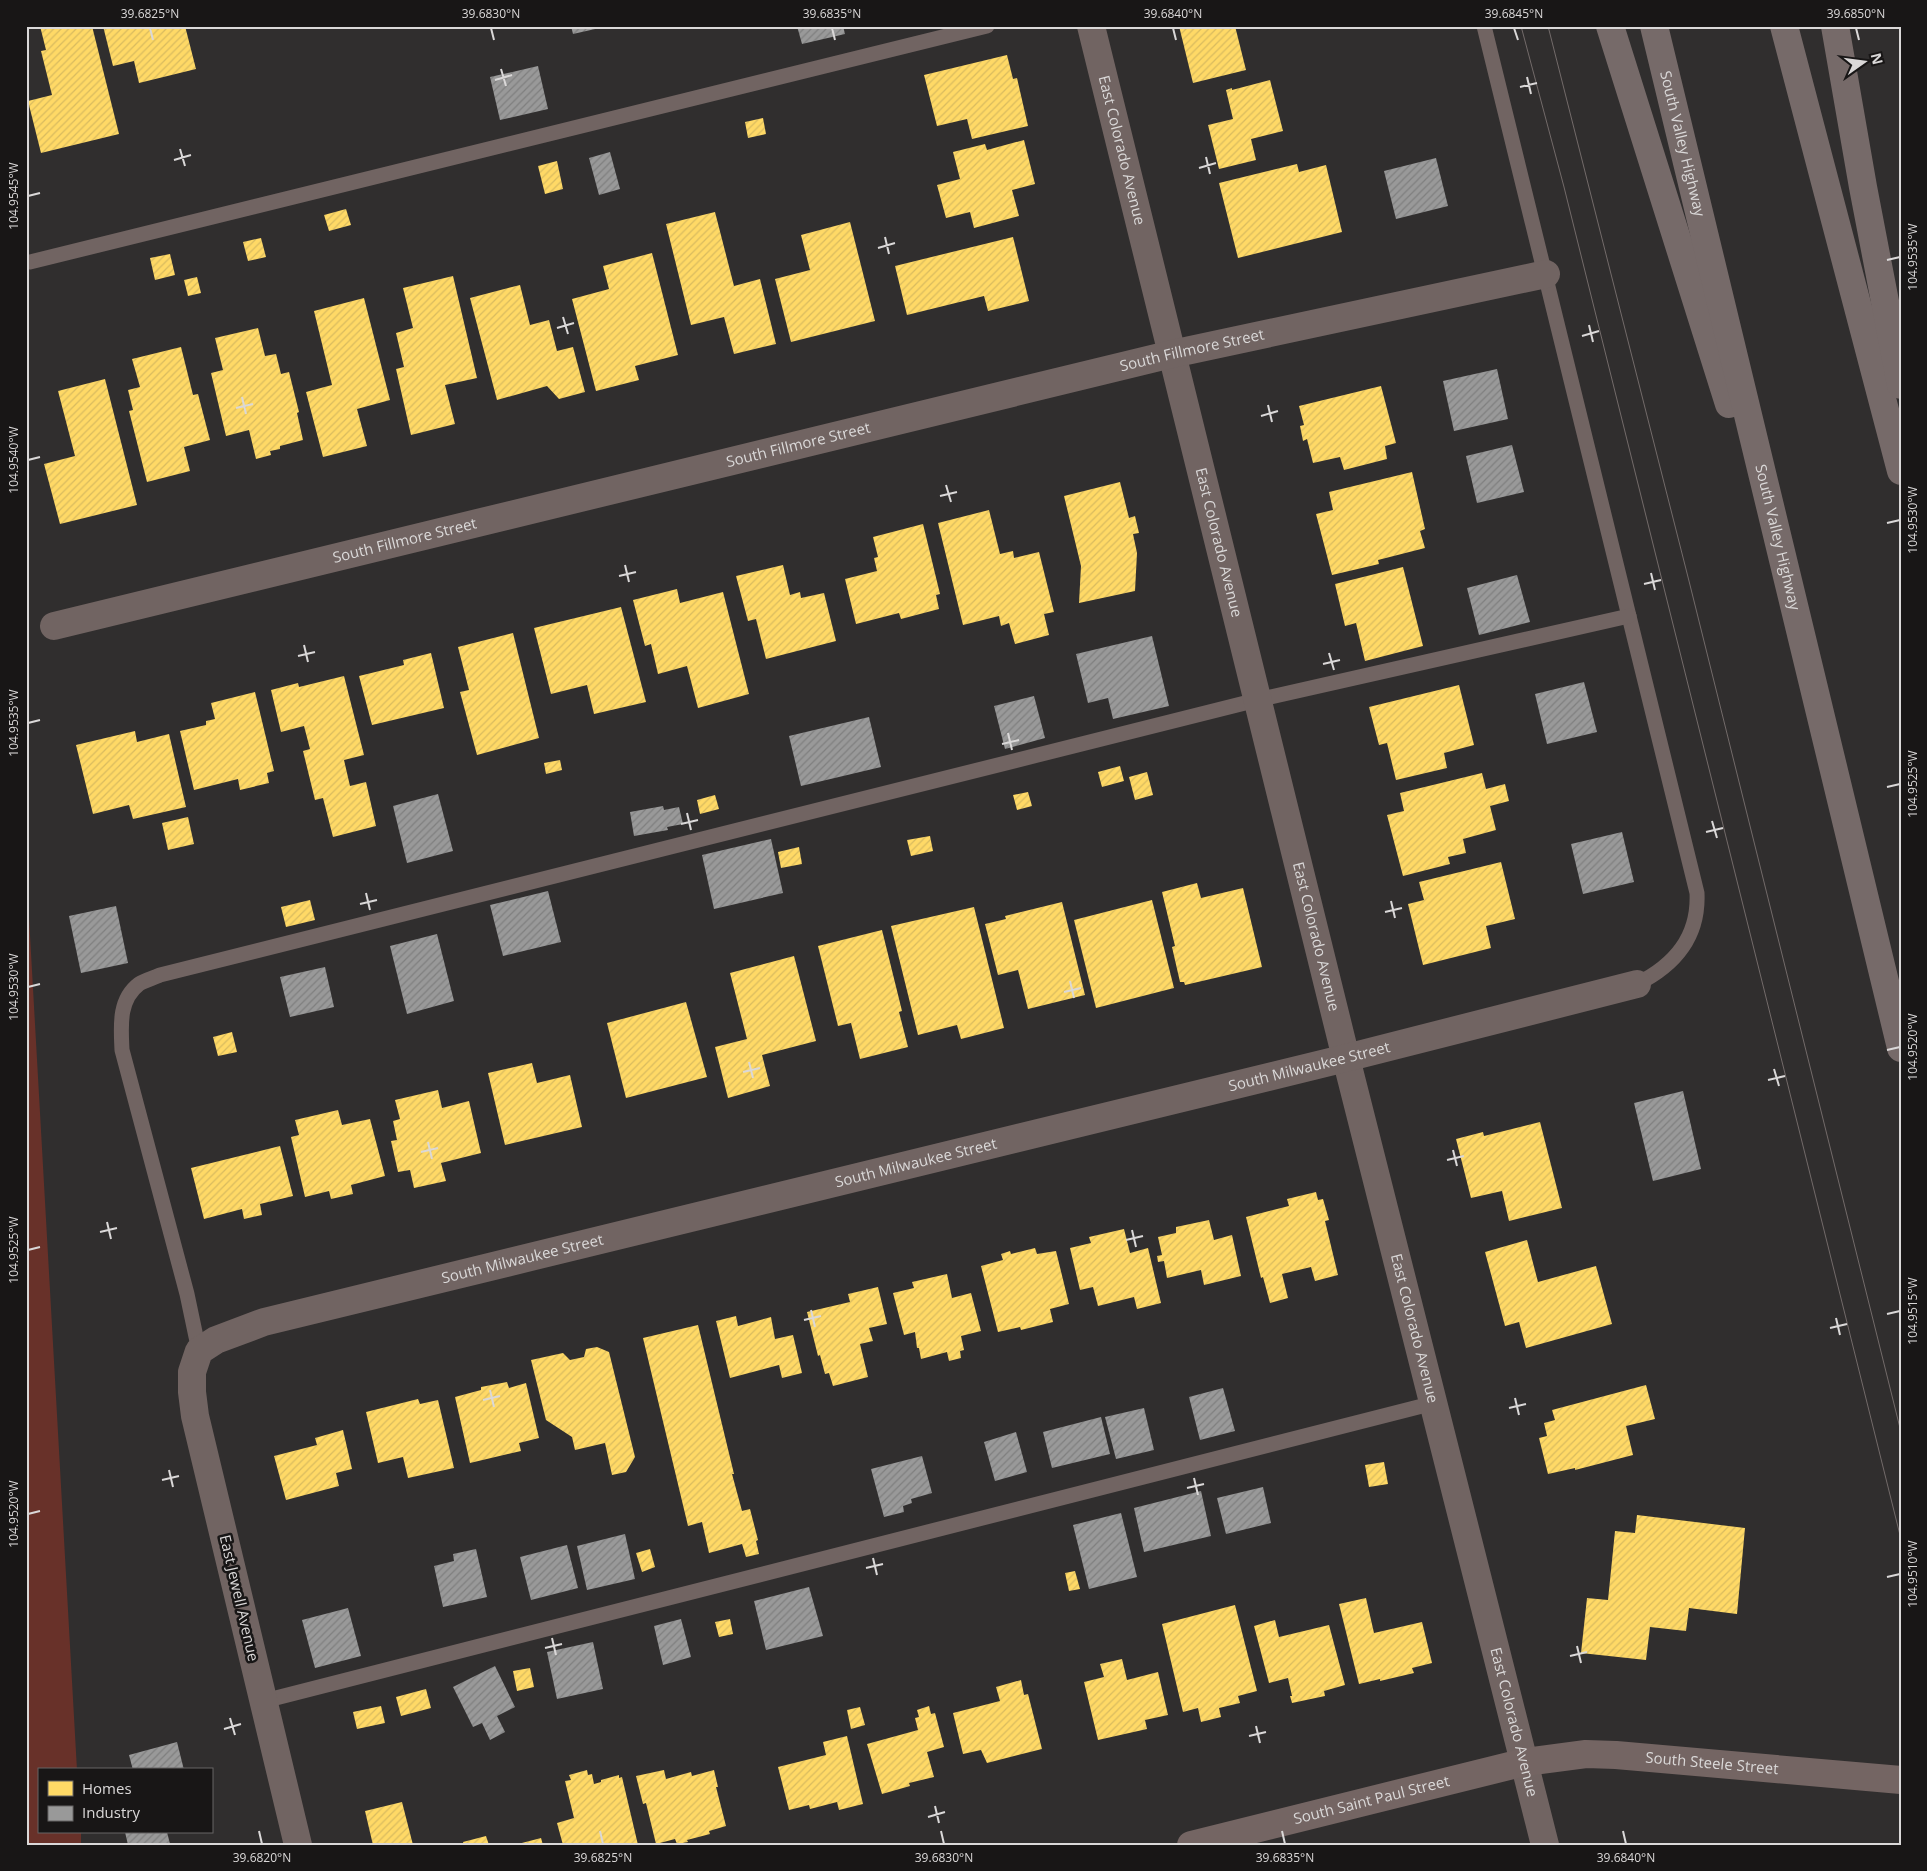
<svg xmlns="http://www.w3.org/2000/svg" width="1927" height="1871" viewBox="0 0 1927 1871" font-family="'Open Sans',sans-serif">
  <style>
    .green { fill: #683129 }
    .homes { fill: url(#homes-hatch) }
    .industry { fill: url(#industry-hatch) }
    .lines { fill: none; stroke-linecap: round; stroke-linejoin: round }
    .lane { stroke: #716462; stroke-width: 15 }
    .street { stroke: #716462; stroke-width: 28 }
    .secondary { stroke: #746563; stroke-width: 28 }
    .highway { stroke: #766a69; stroke-width: 28 }
    .tram { stroke: #736b6a; stroke-width: 1 }
    .ticks { fill: none; stroke: #dad8d8; stroke-width: 2 }
    .labels { text-anchor: middle; stroke-width: 5; stroke-linejoin: round; paint-order: stroke }
    .street-label { font-size: 15px; fill: #dad8d8; stroke: #181616 }
    .neatline { fill: none; stroke: #dad8d8; stroke-width: 2 }
    .ticks-label { font-size: 12px; text-anchor: middle; fill: #dad8d8 }
  </style>
  <defs>
    <pattern id="homes-hatch" width="6" height="6" patternUnits="userSpaceOnUse" patternTransform="scale(1.25)"><rect width="6" height="6" fill="#ffd966"/><path d="M-1 1l2-2M0 6l6-6M5 7l2-2" fill="none" stroke="#d9bb5f"/></pattern>
    <pattern id="industry-hatch" width="6" height="6" patternUnits="userSpaceOnUse" patternTransform="scale(1.25)"><rect width="6" height="6" fill="#999"/><path d="M-1 1l2-2M0 6l6-6M5 7l2-2" fill="none" stroke="#7f7f7f"/></pattern>
  </defs>
  <rect width="100%" height="100%" fill="#302e2e"/>
  <polygon class="green" points="26,864 77,1770 39,1770 39,1832 81,1832 81,1845 26,1845"/>
  <g class="homes">
    <polygon points="40,26 92,26 119,134 41,153 28,101 52,95 41,51 46,50"/>
    <polygon points="103,26 185,26 196,69 139,83 134,61 113,66"/>
    <polygon points="1179,26 1235,26 1246,70 1193,83"/>
    <polygon points="1007,55 1013,79 1017,78 1028,126 972,139 967,119 937,126 924,75"/>
    <polygon points="1270,80 1283,131 1251,139 1256,160 1219,169 1208,125 1233,119 1226,90 1232,88 1232,90"/>
    <polygon points="763,118 766,134 748,138 745,122"/>
    <polygon points="1024,140 1035,184 1012,190 1019,216 974,228 970,212 946,218 937,185 960,179 953,152 985,144 987,150"/>
    <polygon points="557,161 563,189 545,194 538,166"/>
    <polygon points="1297,164 1299,172 1326,165 1342,232 1238,258 1219,183"/>
    <polygon points="346,209 351,225 329,231 324,215"/>
    <polygon points="715,212 734,286 760,279 776,344 734,354 724,317 691,325 666,224"/>
    <polygon points="850,222 875,321 791,342 775,279 810,270 801,235"/>
    <polygon points="1013,237 1029,301 988,311 984,296 907,315 895,266"/>
    <polygon points="261,238 266,257 248,261 243,242"/>
    <polygon points="652,253 678,355 635,366 639,380 596,391 572,299 609,289 603,266"/>
    <polygon points="170,254 175,275 155,280 150,258"/>
    <polygon points="453,276 477,378 445,385 455,424 411,435 396,369 404,367 396,333 413,328 403,288"/>
    <polygon points="197,277 201,293 188,296 184,280"/>
    <polygon points="520,285 530,325 549,320 557,351 573,347 585,392 559,399 547,386 497,400 470,298"/>
    <polygon points="364,298 390,400 357,409 367,446 323,457 306,392 332,385 314,311"/>
    <polygon points="258,328 265,356 276,354 281,374 289,372 299,412 297,413 303,440 280,446 280,449 270,451 271,455 256,459 249,430 226,436 211,373 223,370 215,338"/>
    <polygon points="181,347 193,395 198,394 210,440 184,447 190,471 147,482 129,411 133,410 128,390 140,387 132,359"/>
    <polygon points="105,379 137,505 60,524 44,464 75,456 58,391"/>
    <polygon points="1381,386 1396,443 1385,446 1387,459 1344,470 1340,457 1313,463 1307,439 1303,441 1300,426 1304,425 1299,406"/>
    <polygon points="1412,472 1425,529 1420,531 1425,548 1378,560 1379,564 1332,575 1316,514 1333,510 1329,492"/>
    <polygon points="1120,482 1129,518 1135,516 1139,533 1133,534 1137,553 1135,591 1079,603 1081,566 1064,496"/>
    <polygon points="989,510 1000,554 1013,551 1014,558 1039,552 1054,612 1044,614 1049,635 1015,644 1009,623 1001,626 999,616 963,625 938,523"/>
    <polygon points="923,524 940,594 936,595 939,609 901,619 899,613 856,624 845,579 877,571 874,558 878,557 873,537"/>
    <polygon points="783,565 790,595 800,592 801,598 824,593 836,641 766,659 756,619 748,621 736,576"/>
    <polygon points="1403,567 1423,646 1365,661 1356,623 1345,626 1335,584"/>
    <polygon points="677,589 680,603 723,592 749,694 698,708 687,666 658,674 651,644 645,646 633,600"/>
    <polygon points="621,607 646,702 594,714 587,685 551,694 534,628"/>
    <polygon points="513,633 539,738 477,755 460,692 469,690 458,647"/>
    <polygon points="431,653 444,708 372,725 359,676 404,665 403,660"/>
    <polygon points="344,676 364,755 344,760 350,786 366,782 376,826 333,837 323,798 315,800 303,751 310,749 304,726 281,732 271,690 298,683 299,687"/>
    <polygon points="1459,685 1474,745 1444,753 1447,768 1396,780 1387,743 1379,745 1369,707"/>
    <polygon points="255,692 274,771 267,773 269,783 240,790 238,779 194,790 180,731 206,725 206,721 215,719 211,703"/>
    <polygon points="135,731 137,742 169,734 186,807 133,819 129,805 93,814 76,745"/>
    <polygon points="560,760 562,770 546,774 544,763"/>
    <polygon points="1120,766 1124,781 1102,787 1098,772"/>
    <polygon points="1147,772 1153,795 1135,800 1129,777"/>
    <polygon points="1482,773 1486,789 1505,784 1509,801 1490,806 1496,830 1463,839 1466,853 1448,857 1450,864 1403,876 1387,815 1404,811 1400,793"/>
    <polygon points="1028,792 1032,806 1017,810 1013,795"/>
    <polygon points="715,795 719,809 700,814 697,800"/>
    <polygon points="188,817 194,844 168,850 162,823"/>
    <polygon points="930,836 933,851 911,856 907,840"/>
    <polygon points="799,847 802,864 781,868 778,852"/>
    <polygon points="1501,862 1515,919 1486,926 1491,948 1423,965 1408,904 1424,900 1419,882"/>
    <polygon points="1197,883 1201,898 1243,888 1262,967 1185,985 1184,982 1180,982 1172,947 1175,946 1162,892"/>
    <polygon points="310,900 315,920 286,927 281,907"/>
    <polygon points="1152,900 1174,988 1096,1008 1074,920"/>
    <polygon points="1062,902 1085,995 1028,1009 1018,970 998,975 985,924 1006,919 1005,916"/>
    <polygon points="974,907 1004,1028 961,1039 957,1025 918,1035 891,926"/>
    <polygon points="882,930 902,1011 899,1012 908,1047 860,1059 851,1023 838,1026 818,946"/>
    <polygon points="794,956 816,1041 762,1055 770,1086 728,1098 715,1047 747,1039 730,973"/>
    <polygon points="686,1002 707,1077 626,1098 607,1023"/>
    <polygon points="232,1032 237,1052 218,1056 213,1037"/>
    <polygon points="532,1063 537,1083 570,1075 582,1127 505,1145 488,1073"/>
    <polygon points="438,1090 442,1108 469,1101 481,1153 441,1163 446,1181 414,1188 410,1170 398,1172 391,1141 397,1140 393,1121 400,1119 395,1100"/>
    <polygon points="338,1110 342,1125 370,1119 385,1176 351,1185 353,1194 331,1199 329,1191 305,1197 291,1137 299,1135 295,1120"/>
    <polygon points="1540,1122 1562,1208 1509,1221 1502,1191 1471,1198 1456,1139 1483,1132 1484,1136"/>
    <polygon points="280,1146 293,1196 260,1204 262,1215 244,1219 242,1209 204,1219 191,1168"/>
    <polygon points="1316,1192 1318,1200 1323,1199 1329,1220 1325,1221 1338,1275 1315,1281 1311,1267 1282,1274 1288,1298 1270,1303 1263,1277 1261,1278 1246,1217 1289,1206 1287,1199"/>
    <polygon points="1209,1220 1214,1240 1232,1235 1241,1276 1204,1285 1201,1270 1167,1278 1164,1261 1158,1262 1157,1256 1162,1255 1158,1237 1176,1233 1176,1227"/>
    <polygon points="1124,1229 1130,1253 1148,1248 1161,1303 1137,1309 1134,1297 1098,1306 1093,1287 1080,1290 1070,1248 1091,1243 1089,1237"/>
    <polygon points="1527,1240 1538,1282 1596,1266 1612,1324 1526,1348 1519,1322 1505,1326 1485,1252"/>
    <polygon points="1035,1248 1037,1254 1056,1251 1069,1304 1050,1309 1053,1322 1021,1330 1020,1327 998,1332 981,1266 1003,1260 1001,1254 1010,1251 1011,1254"/>
    <polygon points="947,1274 952,1298 971,1293 981,1331 961,1336 964,1350 960,1351 961,1358 949,1361 947,1352 921,1359 919,1348 917,1348 915,1332 904,1335 893,1293 914,1288 912,1282"/>
    <polygon points="878,1287 887,1324 869,1328 873,1341 860,1344 868,1377 833,1386 829,1373 825,1374 820,1355 818,1356 807,1312 850,1302 848,1294"/>
    <polygon points="736,1316 738,1326 771,1317 775,1339 793,1335 802,1373 782,1378 779,1365 730,1378 716,1321"/>
    <polygon points="698,1325 734,1474 732,1474 742,1511 750,1509 758,1540 756,1541 759,1554 746,1557 742,1544 709,1553 702,1522 688,1526 643,1338"/>
    <polygon points="597,1347 609,1352 635,1457 626,1472 612,1475 605,1443 575,1450 572,1437 546,1420 531,1360 563,1353 570,1360 584,1357 586,1349"/>
    <polygon points="507,1382 509,1388 526,1383 539,1438 519,1443 521,1451 470,1463 455,1397 481,1390 481,1387"/>
    <polygon points="1646,1385 1655,1419 1626,1426 1633,1455 1575,1470 1575,1468 1548,1474 1539,1438 1547,1436 1544,1423 1555,1420 1552,1410"/>
    <polygon points="418,1399 420,1404 438,1400 454,1468 408,1478 403,1457 378,1463 366,1412"/>
    <polygon points="343,1430 352,1469 336,1473 339,1486 286,1500 274,1456 317,1445 315,1438"/>
    <polygon points="1384,1462 1388,1484 1369,1487 1365,1465"/>
    <polygon points="1637,1515 1745,1528 1737,1614 1689,1608 1686,1631 1650,1627 1646,1660 1581,1653 1587,1598 1608,1600 1615,1531 1635,1533"/>
    <polygon points="650,1549 655,1567 642,1572 636,1553"/>
    <polygon points="1075,1571 1080,1589 1069,1591 1065,1573"/>
    <polygon points="1366,1598 1374,1633 1422,1622 1432,1663 1412,1668 1414,1673 1380,1681 1380,1679 1359,1684 1339,1604"/>
    <polygon points="1235,1605 1257,1691 1238,1696 1240,1703 1219,1708 1221,1717 1201,1722 1198,1708 1183,1712 1162,1624"/>
    <polygon points="730,1619 733,1634 719,1637 715,1622"/>
    <polygon points="1275,1620 1279,1637 1329,1625 1345,1685 1324,1691 1325,1696 1292,1703 1290,1696 1292,1696 1288,1678 1269,1683 1254,1626"/>
    <polygon points="1122,1659 1127,1680 1158,1672 1168,1715 1145,1720 1147,1729 1098,1740 1084,1682 1104,1677 1100,1664"/>
    <polygon points="530,1668 534,1687 517,1691 513,1671"/>
    <polygon points="1021,1680 1024,1695 1028,1694 1042,1749 987,1763 981,1750 963,1754 953,1713 1000,1701 996,1687"/>
    <polygon points="426,1689 431,1708 401,1716 396,1697"/>
    <polygon points="381,1706 385,1723 357,1729 353,1712"/>
    <polygon points="929,1706 931,1714 935,1713 944,1747 927,1752 934,1777 909,1783 910,1786 882,1794 867,1744 918,1730 915,1718 919,1717 917,1710"/>
    <polygon points="860,1707 865,1725 851,1729 847,1710"/>
    <polygon points="847,1736 863,1804 839,1810 837,1802 810,1809 809,1805 789,1810 778,1767 826,1755 823,1742"/>
    <polygon points="587,1770 588,1775 592,1774 594,1784 601,1782 601,1780 619,1775 619,1778 622,1777 638,1845 563,1845 557,1823 574,1818 565,1781 571,1780 569,1775"/>
    <polygon points="664,1770 666,1779 691,1772 692,1776 714,1770 718,1787 716,1787 726,1826 709,1831 710,1834 687,1840 688,1842 677,1844 675,1839 656,1844 646,1803 643,1804 636,1776"/>
    <polygon points="402,1802 413,1845 373,1845 365,1811"/>
    <polygon points="486,1836 489,1845 464,1845 463,1842"/>
    <polygon points="541,1838 543,1845 518,1845 518,1844"/>
  </g>
  <g class="industry">
    <polygon points="571,26 604,26 604,27 573,34"/>
    <polygon points="797,26 843,26 845,34 802,44"/>
    <polygon points="538,66 548,109 500,120 490,77"/>
    <polygon points="610,152 620,189 599,195 589,158"/>
    <polygon points="1436,158 1448,206 1396,219 1384,171"/>
    <polygon points="1497,369 1508,419 1454,431 1443,381"/>
    <polygon points="1512,445 1524,492 1477,503 1466,456"/>
    <polygon points="1517,575 1530,622 1479,635 1467,588"/>
    <polygon points="1152,636 1169,706 1113,719 1108,698 1088,703 1076,654"/>
    <polygon points="1584,682 1597,732 1547,744 1535,694"/>
    <polygon points="1034,696 1045,738 1005,749 994,706"/>
    <polygon points="869,717 881,767 801,786 789,736"/>
    <polygon points="438,794 453,851 407,863 393,806"/>
    <polygon points="663,806 664,810 679,807 683,824 667,827 668,830 634,836 630,812"/>
    <polygon points="1622,832 1634,882 1583,894 1571,844"/>
    <polygon points="771,839 783,893 714,909 702,855"/>
    <polygon points="548,891 561,942 503,956 490,905"/>
    <polygon points="116,906 128,963 81,973 69,916"/>
    <polygon points="437,934 454,1001 407,1014 390,946"/>
    <polygon points="325,967 334,1007 290,1017 280,977"/>
    <polygon points="1683,1091 1701,1169 1653,1181 1634,1103"/>
    <polygon points="1223,1388 1235,1431 1200,1440 1189,1397"/>
    <polygon points="1144,1408 1154,1450 1116,1459 1105,1417"/>
    <polygon points="1101,1417 1110,1454 1052,1468 1043,1432"/>
    <polygon points="1016,1432 1027,1472 995,1481 984,1442"/>
    <polygon points="922,1456 932,1493 911,1499 912,1503 903,1506 904,1512 884,1517 871,1469"/>
    <polygon points="1263,1487 1271,1523 1226,1534 1217,1498"/>
    <polygon points="1201,1491 1211,1536 1144,1552 1134,1508"/>
    <polygon points="1121,1513 1137,1577 1089,1589 1073,1525"/>
    <polygon points="625,1534 635,1579 587,1590 577,1546"/>
    <polygon points="567,1545 578,1588 531,1600 520,1557"/>
    <polygon points="476,1549 487,1597 443,1607 434,1566 454,1561 453,1554"/>
    <polygon points="809,1587 823,1636 766,1650 754,1601"/>
    <polygon points="348,1608 361,1656 315,1668 302,1620"/>
    <polygon points="681,1619 691,1657 663,1665 654,1626"/>
    <polygon points="593,1642 603,1689 557,1699 547,1652"/>
    <polygon points="495,1666 515,1707 497,1716 505,1732 490,1740 482,1723 473,1727 453,1687"/>
    <polygon points="177,1742 184,1770 133,1770 129,1755"/>
    <polygon points="125,1832 167,1832 170,1844 128,1845"/>
  </g>
  <g class="lines">
    <g class="lane">
      <path d="M1484,26L1697,893C1699,937 1675,965 1637,984"/>
      <polyline points="30,262 987,26"/>
      <path d="M199,1351L187,1294L122,1050C121,1027 118,1000 139,984C145,980 154,978 160,975L1257,700L1629,616"/>
      <polyline points="264,1701 1434,1403"/>
    </g>
    <g class="street">
      <path id="s1" d="M1091,26L1346,1058L1545,1845"/>
      <path id="s2" d="M54,626L1172,354L1546,274"/>
      <path id="s3" d="M298,1845L195,1416L192,1392V1372L199,1351L216,1340L264,1322L1346,1058L1637,984"/>
    </g>
    <path class="secondary" id="s4" d="M1191,1845L1525,1762L1586,1754L1616,1755L1901,1780"/>
    <g class="highway">
      <polyline points="1610,26 1729,404"/>
      <path id="s5" d="M1654,26L1901,1048"/>
      <polyline points="1784,26 1901,471"/>
      <polyline points="1835,26 1863,187 1901,385"/>
    </g>
    <g class="tram">
      <polyline points="1521,26 1564,187 1901,1539"/>
      <polyline points="1548,26 1689,581 1901,1432"/>
    </g>
  </g>
  <path class="ticks" d="M150,28L153,40M491,28L494,40M832,28L835,40M1173,28L1176,40M1514,28L1518,40M1856,28L1859,40M501,69L506,86M1527,77L1531,94M495,80L512,75M1520,87L1537,83M180,149L185,166M1206,157L1210,174M174,160L191,155M1199,168L1216,163M28,196L40,193M885,237L889,254M878,248L895,243M1887,260L1900,257M563,317L568,334M1589,325L1593,342M557,328L574,323M1582,336L1599,331M242,397L246,414M1268,405L1272,422M236,408L253,404M1261,416L1278,411M28,460L40,457M946,485L951,502M940,496L957,492M1887,523L1900,520M625,565L629,582M1651,573L1655,590M619,576L636,572M1644,584L1661,580M304,645L308,662M1329,653L1334,670M298,656L315,652M1323,664L1340,660M28,723L40,720M1008,733L1012,750M1002,744L1019,740M1887,787L1900,784M687,813L691,830M1712,821L1717,838M681,824L698,820M1706,832L1723,828M366,893L370,910M1391,901L1395,918M360,904L377,900M1385,912L1402,908M1070,981L1074,998M28,987L40,984M1064,992L1081,988M1887,1050L1900,1047M749,1062L753,1078M1774,1069L1779,1086M743,1072L760,1068M1768,1080L1785,1076M428,1142L432,1159M1453,1150L1457,1166M421,1152L438,1148M1447,1160L1464,1156M107,1222L111,1239M1132,1230L1136,1247M100,1232L117,1228M1126,1240L1143,1236M28,1250L40,1247M811,1310L815,1327M1887,1314L1900,1311M1836,1318L1840,1335M804,1320L821,1316M1830,1328L1847,1324M490,1390L494,1407M1515,1398L1519,1415M483,1400L500,1396M1509,1408L1526,1404M169,1470L173,1487M1194,1478L1198,1495M162,1480L179,1476M1187,1488L1204,1484M28,1514L40,1511M873,1558L877,1575M866,1568L883,1564M1887,1577L1900,1574M552,1638L556,1655M1577,1646L1581,1663M545,1648L562,1644M1570,1656L1587,1652M230,1718L235,1735M1256,1726L1260,1743M224,1729L241,1724M1249,1736L1266,1732M935,1806L939,1823M928,1817L945,1812M259,1831L262,1844M600,1831L603,1844M941,1831L944,1844M1282,1831L1285,1844M1623,1831L1626,1844"/>
  <g class="labels">
    <g class="street-label">
      <text dy="5" stroke="none"><textPath href="#s5" startOffset="121">South Valley Highway</textPath></text>
      <text dy="5" stroke="none"><textPath href="#s1" startOffset="128">East Colorado Avenue</textPath></text>
      <text dy="5" stroke="none"><textPath href="#s2" startOffset="1171">South Fillmore Street</textPath></text>
      <text dy="5" stroke="none"><textPath href="#s2" startOffset="766">South Fillmore Street</textPath></text>
      <text dy="5" stroke="none"><textPath href="#s5" startOffset="526">South Valley Highway</textPath></text>
      <text dy="5" stroke="none"><textPath href="#s2" startOffset="361">South Fillmore Street</textPath></text>
      <text dy="5" stroke="none"><textPath href="#s1" startOffset="532">East Colorado Avenue</textPath></text>
      <text dy="5" stroke="none"><textPath href="#s1" startOffset="938">East Colorado Avenue</textPath></text>
      <text dy="5" stroke="none"><textPath href="#s3" startOffset="1655">South Milwaukee Street</textPath></text>
      <text dy="5" stroke="none"><textPath href="#s3" startOffset="1250">South Milwaukee Street</textPath></text>
      <text dy="5" stroke="none"><textPath href="#s3" startOffset="845">South Milwaukee Street</textPath></text>
      <text dy="5" stroke="none"><textPath href="#s1" startOffset="1342">East Colorado Avenue</textPath></text>
      <text transform="translate(239 1598) rotate(77)" y="5">East Jewell Avenue</text>
      <text dy="5" stroke="none"><textPath href="#s1" startOffset="1748">East Colorado Avenue</textPath></text>
      <text dy="5" stroke="none"><textPath href="#s4" startOffset="532">South Steele Street</textPath></text>
      <text dy="5" stroke="none"><textPath href="#s4" startOffset="186">South Saint Paul Street</textPath></text>
    </g>
  </g>
  <rect width="1927" height="1871" fill="none" stroke="#181616" stroke-width="55"/>
  <rect x="38" y="1768" width="175" height="65" fill="#181616" stroke="#666464"/>
  <rect x="48" y="1781" width="25" height="15" fill="#ffd966" stroke="#666464"/>
  <text x="82" y="1794" font-size="15" fill="#dad8d8">Homes</text>
  <rect x="48" y="1806" width="25" height="15" fill="#999999" stroke="#666464"/>
  <text x="82" y="1818" font-size="15" fill="#dad8d8">Industry</text>
  <g transform="translate(1864 62) rotate(76)" stroke="#181616" stroke-width="4" paint-order="stroke">
  <path d="M0-4L9 19L0 12L-9 19Z" fill="#dad8d8"/>
  <text y="-8" font-size="14" font-weight="bold" text-anchor="middle" fill="#dad8d8">N</text>
  </g>
  <rect x="28" y="28" width="1872" height="1816" class="neatline"/>
  <g class="ticks-label">
    <text x="150" y="18">39.6825°N</text>
    <text x="491" y="18">39.6830°N</text>
    <text x="832" y="18">39.6835°N</text>
    <text x="1173" y="18">39.6840°N</text>
    <text x="1514" y="18">39.6845°N</text>
    <text x="1856" y="18">39.6850°N</text>
    <text transform="translate(14 196) rotate(-90)" y="4">104.9545°W</text>
    <text transform="translate(1913 257) rotate(-90)" y="4">104.9535°W</text>
    <text transform="translate(14 460) rotate(-90)" y="4">104.9540°W</text>
    <text transform="translate(1913 520) rotate(-90)" y="4">104.9530°W</text>
    <text transform="translate(14 723) rotate(-90)" y="4">104.9535°W</text>
    <text transform="translate(1913 784) rotate(-90)" y="4">104.9525°W</text>
    <text transform="translate(14 987) rotate(-90)" y="4">104.9530°W</text>
    <text transform="translate(1913 1047) rotate(-90)" y="4">104.9520°W</text>
    <text transform="translate(14 1250) rotate(-90)" y="4">104.9525°W</text>
    <text transform="translate(1913 1311) rotate(-90)" y="4">104.9515°W</text>
    <text transform="translate(14 1514) rotate(-90)" y="4">104.9520°W</text>
    <text transform="translate(1913 1574) rotate(-90)" y="4">104.9510°W</text>
    <text x="262" y="1862">39.6820°N</text>
    <text x="603" y="1862">39.6825°N</text>
    <text x="944" y="1862">39.6830°N</text>
    <text x="1285" y="1862">39.6835°N</text>
    <text x="1626" y="1862">39.6840°N</text>
  </g>
</svg>
